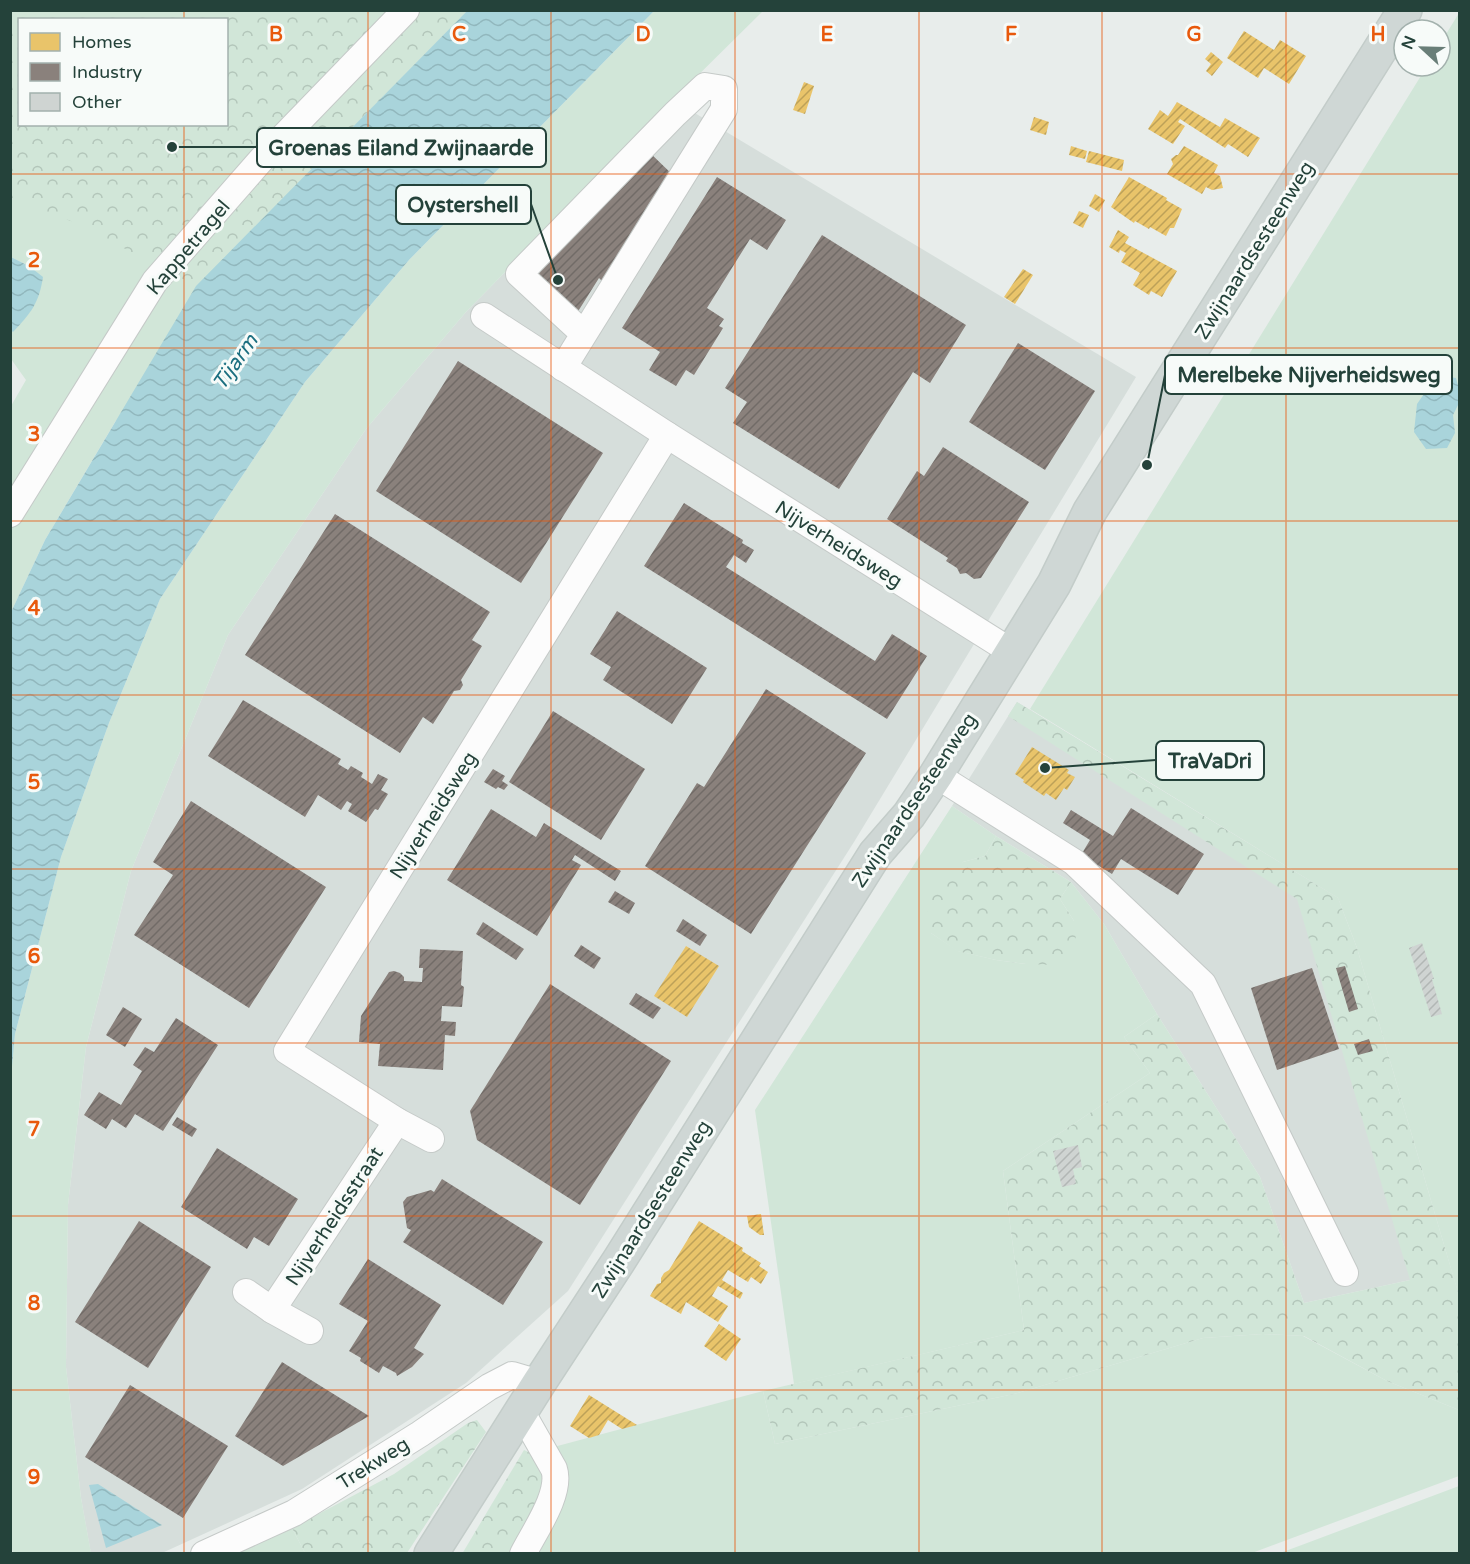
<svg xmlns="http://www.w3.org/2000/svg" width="1470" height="1564" viewBox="0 0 1470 1564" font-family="'Varela Round',sans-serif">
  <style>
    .built { fill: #d6dedb }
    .grass { fill: #d1e6d8; fill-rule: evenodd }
    .forest { fill: url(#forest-crowns); fill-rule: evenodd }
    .water { fill: url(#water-waves) }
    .homes { fill: url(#homes-hatch) }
    .industry { fill: url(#industry-hatch) }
    .building { fill: url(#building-hatch) }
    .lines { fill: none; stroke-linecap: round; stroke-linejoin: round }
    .minor-casing { stroke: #c5cac8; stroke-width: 28 }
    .major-casing { stroke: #c3ccc9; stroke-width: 36 }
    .minor { stroke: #fcfcfc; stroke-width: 26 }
    .major { stroke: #cfd7d5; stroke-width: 33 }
    .grid { fill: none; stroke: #e8590c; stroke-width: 1.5; stroke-opacity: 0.55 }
    .labels { text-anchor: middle; stroke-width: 6; stroke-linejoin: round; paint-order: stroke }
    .street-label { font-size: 20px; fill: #24423a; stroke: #f7fbf9 }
    .water-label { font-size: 21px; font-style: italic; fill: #1c6f80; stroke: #f7fbf9 }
    .grid-label { font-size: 20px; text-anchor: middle; font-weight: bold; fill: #e8590c; stroke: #f7fbf9; stroke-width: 6; stroke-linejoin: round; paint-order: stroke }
    .leader { fill: none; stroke: #24423a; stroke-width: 2 }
    .callout-dot { fill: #24423a; stroke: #f7fbf9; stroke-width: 2 }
    .callout { fill: #f7fbf9; stroke: #24423a; stroke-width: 2 }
    .callout-label { font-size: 21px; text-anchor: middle; font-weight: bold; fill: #24423a }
  </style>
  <defs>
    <pattern id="forest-crowns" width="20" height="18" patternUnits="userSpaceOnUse" patternTransform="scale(1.5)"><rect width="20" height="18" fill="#d1e6d8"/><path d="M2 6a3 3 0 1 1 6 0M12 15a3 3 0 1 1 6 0" fill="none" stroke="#b3c6ba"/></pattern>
    <pattern id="water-waves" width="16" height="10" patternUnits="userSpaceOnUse" patternTransform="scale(1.5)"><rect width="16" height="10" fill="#a9d4db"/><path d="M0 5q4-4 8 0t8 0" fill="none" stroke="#91b7bd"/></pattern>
    <pattern id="homes-hatch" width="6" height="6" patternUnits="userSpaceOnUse" patternTransform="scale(1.5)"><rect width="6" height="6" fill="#e9c46a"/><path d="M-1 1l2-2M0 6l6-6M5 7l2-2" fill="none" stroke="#bda158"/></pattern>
    <pattern id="industry-hatch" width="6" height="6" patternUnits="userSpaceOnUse" patternTransform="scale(1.5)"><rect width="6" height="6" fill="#8a817c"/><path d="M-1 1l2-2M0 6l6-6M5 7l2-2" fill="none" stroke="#716b67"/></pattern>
    <pattern id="building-hatch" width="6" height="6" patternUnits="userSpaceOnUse" patternTransform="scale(1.5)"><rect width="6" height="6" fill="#cfd4d2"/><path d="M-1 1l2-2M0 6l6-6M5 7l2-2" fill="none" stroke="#b2b7b5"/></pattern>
  </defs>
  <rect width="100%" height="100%" fill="#e8edeb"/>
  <g class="built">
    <polygon points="673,100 1136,377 854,842 568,1291 466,1383 302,1489 162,1553 91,1554 81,1498 66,1367 68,1205 86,1047 131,871 228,635 366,429 466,312"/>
    <polygon points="1017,702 1338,898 1459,1296 1410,1280 1304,1303 1260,1177 1157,1014 1104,924 1071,882 996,836 952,806"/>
  </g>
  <g class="grass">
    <path d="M11,11H467L311,170L115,422L45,540L11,612V406L26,380L11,359V330L13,332L29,266L11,257ZM20,20H226V124H20Z"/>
    <polygon points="654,11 763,11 673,100 466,312 366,429 228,635 131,871 86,1047 68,1205 66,1367 81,1498 91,1553 13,1554 10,1539 10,1077 15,1034 61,857 109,723 160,599 305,382 409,260"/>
    <polygon points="1459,13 1459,1296 1357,948 1338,898 1030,709 1427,66 1440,66 1440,44"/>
    <polygon points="952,806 996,836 985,856 963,862 931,933 958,951 996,960 1026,964 1074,921 1060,899 1071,882 1104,924 1157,1014 1124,1037 1150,1073 1003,1171 1024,1330 794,1384 755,1110"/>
    <polygon points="1263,1334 1303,1336 1387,1381 1459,1410 1459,1476 1252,1553 528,1554 550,1448 763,1391 775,1444 1014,1394 1203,1338"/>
    <polygon points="1459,1486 1459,1553 1280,1553 1299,1546"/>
    <polygon points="292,1528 305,1553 237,1554"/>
  </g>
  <g class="forest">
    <path d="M11,11H467L196,286L74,222L11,201ZM20,20H226V124H20Z"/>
    <polygon points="1017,702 1338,898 1357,948 1459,1296 1459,1410 1387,1381 1304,1336 1263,1334 1203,1338 1014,1394 775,1444 763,1391 1024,1330 1003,1171 1150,1073 1124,1037 1157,1014 1260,1177 1304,1303 1410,1280 1297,899 1008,716"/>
    <polygon points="996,836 1071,882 1060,899 1074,921 1077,950 1057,965 1026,964 996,960 957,951 931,933 927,905 930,893 963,862 985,856"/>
    <polygon points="477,1420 486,1432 407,1553 305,1553 292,1528 394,1474 468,1423"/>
    <polygon points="524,1450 537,1456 550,1476 518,1553 462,1554"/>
  </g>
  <g class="water">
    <polygon points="467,11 654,11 409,260 305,382 160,599 109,723 61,857 15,1034 11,1077 11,612 45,540 196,286"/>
    <path d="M11,257L29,266L43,277C39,303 31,313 13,332L10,330Z"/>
    <polygon points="1437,375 1456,378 1459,389 1459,403 1453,415 1455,433 1447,448 1426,449 1414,432 1417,404"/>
    <polygon points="98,1484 162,1525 106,1548 89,1485"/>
  </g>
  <g class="homes">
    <polygon points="1244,31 1274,50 1280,40 1306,56 1289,84 1264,68 1258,78 1227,58"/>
    <polygon points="1211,52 1223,62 1212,76 1206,71 1211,64 1205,59"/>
    <polygon points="804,82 814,86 805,114 793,110"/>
    <polygon points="1177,102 1220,127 1225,118 1260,138 1248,157 1228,144 1225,148 1180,119 1178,122 1185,126 1173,144 1148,129 1160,110 1168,116"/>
    <polygon points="1034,117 1049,122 1046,135 1030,130"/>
    <polygon points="1071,146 1087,151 1085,159 1069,155"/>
    <polygon points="1184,146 1218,165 1214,173 1220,176 1223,188 1212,190 1206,187 1202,194 1167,174 1173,164 1171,159 1176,155 1178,155"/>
    <polygon points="1089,151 1124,160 1122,171 1086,162"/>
    <polygon points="1129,177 1167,198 1166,200 1182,209 1174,228 1170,228 1166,236 1150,227 1149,229 1135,221 1134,223 1111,207"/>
    <polygon points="1095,194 1105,200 1099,212 1089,206"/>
    <polygon points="1079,211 1089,215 1083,228 1073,223"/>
    <polygon points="1118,230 1129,237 1125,243 1177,271 1162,297 1151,291 1149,295 1133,285 1140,273 1121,262 1126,253 1120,250 1119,253 1109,247"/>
    <polygon points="1023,269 1033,275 1015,304 1004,297"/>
    <polygon points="1032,747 1069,770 1067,773 1075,777 1067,790 1064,788 1056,800 1046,793 1044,796 1023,782 1024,780 1015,774"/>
    <polygon points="686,946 719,966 687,1017 654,996"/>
    <polygon points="761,1214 764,1235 760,1235 749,1227 747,1216"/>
    <polygon points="699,1221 743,1248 742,1251 761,1263 759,1266 768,1272 761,1284 751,1277 748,1282 728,1270 722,1280 743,1293 740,1299 718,1286 712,1296 728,1306 718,1322 686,1302 681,1314 650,1296 657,1284 661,1283 661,1278 664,1273 669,1270"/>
    <polygon points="719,1324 741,1339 726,1361 704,1346"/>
    <polygon points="589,1395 637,1425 622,1429 608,1420 599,1435 589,1438 570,1426"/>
  </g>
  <g class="industry">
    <polygon points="648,151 676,178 607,286 599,278 577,313 533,271"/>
    <polygon points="717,177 786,220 767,250 750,239 707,308 724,319 719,326 723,328 694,375 686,370 676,386 649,370 660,352 622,328"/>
    <polygon points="822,235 966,325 930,383 913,372 839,489 733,423 747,402 725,388"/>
    <polygon points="1018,343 1095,391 1045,470 969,422"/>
    <polygon points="458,361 603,453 521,583 376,491"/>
    <polygon points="943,447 1029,502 981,578 974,579 966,573 960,574 957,568 946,561 948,558 887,519 917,471 924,476"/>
    <polygon points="684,503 743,540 742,543 754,550 746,563 734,555 726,567 875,661 892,634 927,656 887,719 644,566"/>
    <polygon points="335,514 490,612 472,640 482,646 461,680 463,685 460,690 454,691 433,724 423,717 400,753 245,655"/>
    <polygon points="617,611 707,668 672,724 603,680 611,667 590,654"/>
    <polygon points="766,689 866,753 751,934 645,866 697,783 704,787"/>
    <polygon points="243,700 341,759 338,764 348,770 351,766 363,773 361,777 372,784 378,774 388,779 381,790 388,794 378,810 375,809 366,822 348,811 352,804 347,801 341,810 318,795 305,817 208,756"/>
    <polygon points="553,711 645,769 601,840 509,782"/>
    <polygon points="493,769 505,776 502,781 508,785 504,790 498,787 496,789 484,782"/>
    <polygon points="191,801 326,887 249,1008 134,935 173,875 153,862"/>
    <polygon points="1131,808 1204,854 1178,895 1121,859 1112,874 1081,855 1090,840 1063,823 1071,810 1113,836"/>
    <polygon points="491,809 536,837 544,823 621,871 615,881 575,855 572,860 581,865 537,936 447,880"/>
    <polygon points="615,891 635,903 629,914 608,902"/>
    <polygon points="683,919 707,935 700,946 676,931"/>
    <polygon points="483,922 524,949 516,960 476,934"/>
    <polygon points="581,945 601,958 594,969 574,956"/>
    <polygon points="420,949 463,951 461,985 464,987 462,1007 442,1006 441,1021 456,1022 455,1036 445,1035 443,1070 378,1066 380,1044 359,1042 361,1016 389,972 394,971 400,973 404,977 404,981 422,982 423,968 419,968"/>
    <polygon points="1345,966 1358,1009 1349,1012 1336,968"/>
    <polygon points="1312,968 1339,1049 1277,1070 1251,988"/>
    <polygon points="550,984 671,1061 580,1205 477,1140 470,1111"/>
    <polygon points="636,993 661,1008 653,1019 629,1004"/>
    <polygon points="123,1007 142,1019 125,1047 106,1035"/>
    <polygon points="176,1018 218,1045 163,1131 135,1114 126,1128 112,1119 106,1129 84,1115 99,1092 121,1105 142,1071 133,1065 145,1047 154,1052"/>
    <polygon points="1369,1039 1373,1051 1358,1055 1354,1044"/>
    <polygon points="177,1117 197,1129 192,1137 172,1125"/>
    <polygon points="217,1148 298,1199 269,1246 254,1237 247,1249 181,1207"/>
    <polygon points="442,1179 543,1242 503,1305 403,1242 411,1230 407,1228 403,1202 407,1197 431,1190 434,1192"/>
    <polygon points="139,1221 211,1267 148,1368 75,1322"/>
    <polygon points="368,1259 441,1305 414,1348 424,1354 412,1367 397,1376 396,1373 383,1366 379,1373 360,1361 361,1358 349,1351 368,1321 339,1304"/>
    <polygon points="282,1362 369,1416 283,1466 235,1436"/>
    <polygon points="130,1385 228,1446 183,1518 85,1457"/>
  </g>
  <g class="building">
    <polygon points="1422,943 1434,979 1432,979 1442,1014 1431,1017 1409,948"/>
    <polygon points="1078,1145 1082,1167 1073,1169 1076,1184 1062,1187 1053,1151"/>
  </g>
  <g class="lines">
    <defs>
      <g id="minor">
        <polyline points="484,316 667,435 1012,652"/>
        <polyline points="563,368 584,334 724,109 724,89 705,86 675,114 519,274 584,334"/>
        <polyline points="10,514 155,281 261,160 406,10"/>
        <polyline points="936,775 1074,862 1203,984 1345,1273"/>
        <polyline points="431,1139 397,1121 287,1051 667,435"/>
        <polyline points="246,1292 272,1310 310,1331"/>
        <polyline points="272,1310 397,1121"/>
        <path d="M521,1411L554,1469C562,1493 534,1532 523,1554"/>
        <polyline points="204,1554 294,1513 420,1434 489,1387 512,1375 539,1383"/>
      </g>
      <polyline id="major" points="431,1554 539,1383 620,1259 875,854 909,815 936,775 1054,584 1090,511 1405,10"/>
    </defs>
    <use href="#minor" class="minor-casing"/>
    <use href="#major" class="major-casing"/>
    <use href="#minor" class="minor"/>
    <use href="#major" class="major"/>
  </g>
  <path class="grid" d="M184,10V20M368,10V1554M551,10V1554M735,10V1554M919,10V1554M1102,10V1554M1286,10V1554M184,124V1554M10,174H1460M10,348H1460M10,521H1460M10,695H1460M10,869H1460M10,1043H1460M10,1216H1460M10,1390H1460"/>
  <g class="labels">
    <g class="street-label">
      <text transform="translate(188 247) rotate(-50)" y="7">Kappetragel</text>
      <text transform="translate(1254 250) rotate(-58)" y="7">Zwijnaardsesteenweg</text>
      <text transform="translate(839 544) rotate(32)" y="7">Nijverheidsweg</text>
      <text transform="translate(914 800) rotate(-56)" y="7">Zwijnaardsesteenweg</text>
      <text transform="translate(433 815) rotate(-58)" y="7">Nijverheidsweg</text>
      <text transform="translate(651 1209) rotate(-58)" y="7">Zwijnaardsesteenweg</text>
      <text transform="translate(334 1216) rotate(-57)" y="7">Nijverheidsstraat</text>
      <text transform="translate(373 1463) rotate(-32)" y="7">Trekweg</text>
    </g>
    <g class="water-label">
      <text transform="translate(235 362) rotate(-55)" y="7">Tijarm</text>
    </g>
  </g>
  <g class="grid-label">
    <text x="276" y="41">B</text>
    <text x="459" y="41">C</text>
    <text x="643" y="41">D</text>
    <text x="827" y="41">E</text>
    <text x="1011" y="41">F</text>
    <text x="1194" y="41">G</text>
    <text x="1378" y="41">H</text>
    <text x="34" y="267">2</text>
    <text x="34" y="441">3</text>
    <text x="34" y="615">4</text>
    <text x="34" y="789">5</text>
    <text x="34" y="963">6</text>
    <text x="34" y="1136">7</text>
    <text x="34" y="1310">8</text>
    <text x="34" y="1484">9</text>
  </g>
  <path class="leader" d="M172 147L257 147M558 280L531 204M1147 465L1165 375M1045 768L1156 760"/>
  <g class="callout-dot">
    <circle cx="172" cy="147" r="6"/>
    <circle cx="558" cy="280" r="6"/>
    <circle cx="1147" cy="465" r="6"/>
    <circle cx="1045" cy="768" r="6"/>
  </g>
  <g class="callout">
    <rect x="257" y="128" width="289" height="39" rx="6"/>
    <rect x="396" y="185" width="135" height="39" rx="6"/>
    <rect x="1165" y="355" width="287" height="39" rx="6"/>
    <rect x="1156" y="741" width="108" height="39" rx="6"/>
  </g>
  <g class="callout-label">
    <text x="401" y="155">Groenas Eiland Zwijnaarde</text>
    <text x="463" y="212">Oystershell</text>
    <text x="1309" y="382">Merelbeke Nijverheidsweg</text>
    <text x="1210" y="768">TraVaDri</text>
  </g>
  <rect width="1470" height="1564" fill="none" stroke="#24423a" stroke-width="24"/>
  <rect x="18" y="18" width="210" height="108" fill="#f7fbf9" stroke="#a3b1ad" stroke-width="1.5"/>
  <rect x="30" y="33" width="30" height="18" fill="#e9c46a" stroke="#a3b1ad" stroke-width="1.5"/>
  <text x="72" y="48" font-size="18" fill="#24423a">Homes</text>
  <rect x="30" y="63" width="30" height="18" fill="#8a817c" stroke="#a3b1ad" stroke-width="1.5"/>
  <text x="72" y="78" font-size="18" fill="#24423a">Industry</text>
  <rect x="30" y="93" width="30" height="18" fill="#cfd4d2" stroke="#a3b1ad" stroke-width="1.5"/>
  <text x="72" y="108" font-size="18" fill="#24423a">Other</text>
  <g transform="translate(1422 48) rotate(292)"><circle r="28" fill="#f7fbf9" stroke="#a3b1ad" stroke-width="1.5"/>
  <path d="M0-4.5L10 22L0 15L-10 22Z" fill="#697e78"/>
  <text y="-9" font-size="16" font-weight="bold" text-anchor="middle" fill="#24423a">N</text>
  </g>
</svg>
